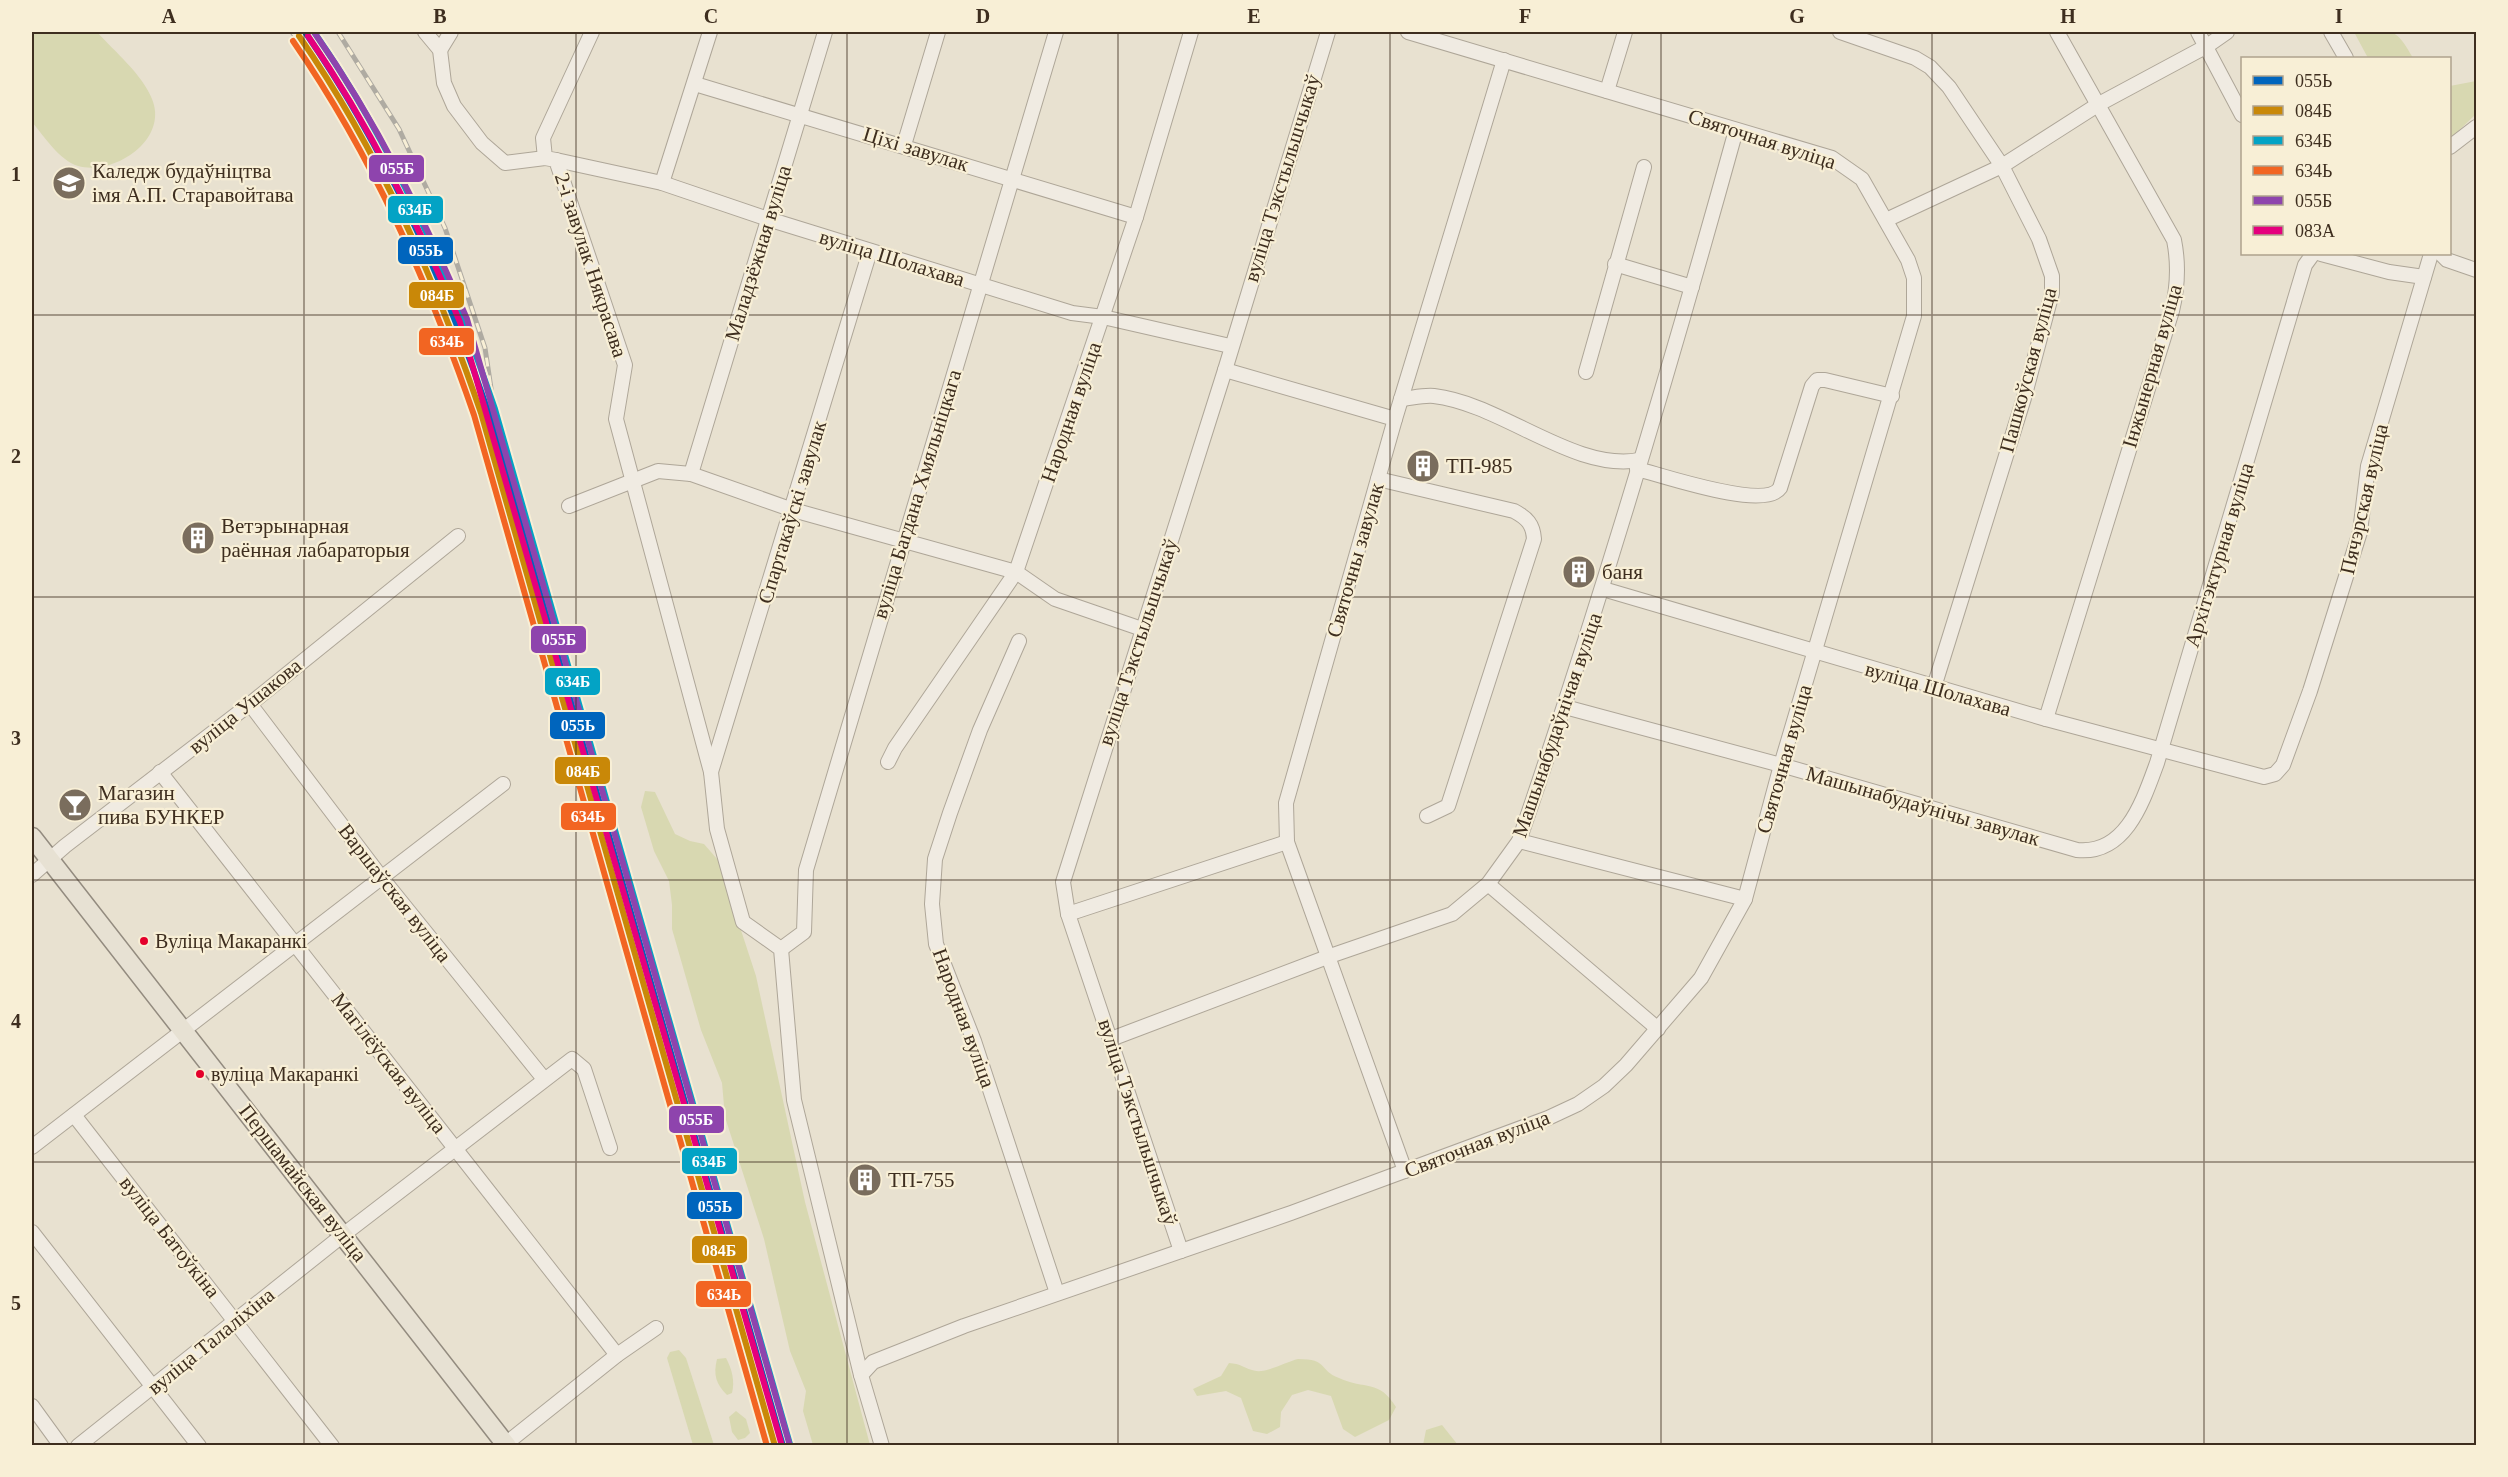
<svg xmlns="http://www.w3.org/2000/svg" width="2508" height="1477" viewBox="0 0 2508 1477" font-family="'Times New Roman',serif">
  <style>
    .green { fill: #d8d8b1 }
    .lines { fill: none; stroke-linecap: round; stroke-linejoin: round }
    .minor-casing { stroke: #aea698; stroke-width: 16 }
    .major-casing { stroke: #938b7f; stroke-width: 21 }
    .minor { stroke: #f0ebe2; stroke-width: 14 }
    .major { stroke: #e7e1d3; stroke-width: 18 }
    .rail-casing { stroke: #afaba2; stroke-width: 5 }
    .rail { stroke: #f8efd6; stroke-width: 3; stroke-dasharray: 9; stroke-linecap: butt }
    .rail-1-casing { stroke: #f8efd6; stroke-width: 10 }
    .rail-2-casing { stroke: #f8efd6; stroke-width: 10 }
    .rail-3-casing { stroke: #f8efd6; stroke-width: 10 }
    .rail-4-casing { stroke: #f8efd6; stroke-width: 10 }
    .rail-5-casing { stroke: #f8efd6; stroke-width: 10 }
    .rail-6-casing { stroke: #f8efd6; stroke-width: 10 }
    .rail-1 { stroke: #0065bd; stroke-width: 6 }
    .rail-2 { stroke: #c98808; stroke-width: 6 }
    .rail-3 { stroke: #03a3c5; stroke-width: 6 }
    .rail-4 { stroke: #f26522; stroke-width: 6 }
    .rail-5 { stroke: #8e44ad; stroke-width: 6 }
    .rail-6 { stroke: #e5007d; stroke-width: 6 }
    .grid { fill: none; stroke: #3e2e1f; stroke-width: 1.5; stroke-opacity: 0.55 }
    .bus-dot { fill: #e4002b; stroke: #f8efd6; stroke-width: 2 }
    .labels { text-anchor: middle; stroke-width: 4.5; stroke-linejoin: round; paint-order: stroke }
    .bus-label { font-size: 20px; fill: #3e2e1f; stroke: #f8efd6; text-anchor: start }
    .street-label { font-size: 21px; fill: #3e2e1f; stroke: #f8efd6 }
    .poi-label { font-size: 21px; fill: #3e2e1f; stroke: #f8efd6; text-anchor: start }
    .line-badge { stroke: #f8efd6; stroke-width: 2 }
    .badge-label { font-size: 16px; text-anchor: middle; font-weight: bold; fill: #fff }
    .neatline { fill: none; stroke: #3e2e1f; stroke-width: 2 }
    .grid-label { font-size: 20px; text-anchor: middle; font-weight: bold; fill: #3e2e1f }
  </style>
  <rect width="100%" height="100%" fill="#e8e1d0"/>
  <g class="green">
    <path d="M32,32H97C115,52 142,74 152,99C169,140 114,176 78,166C59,160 44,136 32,122Z"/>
    <path d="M2354,32C2391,31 2394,24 2413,58H2368Z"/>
    <polygon points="2476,81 2476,114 2450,139 2450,86"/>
    <polygon points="645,791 655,792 675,834 690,841 704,844 718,860 756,976 805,1202 870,1445 813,1445 803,1411 806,1391 790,1351 764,1239 725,1117 722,1083 701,1030 672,929 672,905 669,881 654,851 641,807"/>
    <polygon points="679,1350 686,1358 714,1445 693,1445 667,1358 670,1352"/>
    <path d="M726,1358C732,1369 735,1381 732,1393L727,1395C716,1384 713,1375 717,1359Z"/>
    <path d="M1298,1359C1329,1359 1318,1370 1339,1378C1365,1390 1379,1379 1396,1407L1389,1420L1355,1437L1343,1429L1331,1396L1308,1390L1292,1395L1281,1412L1280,1427L1267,1434L1253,1431L1241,1398L1226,1391L1197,1396L1193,1389L1221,1376L1229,1363C1241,1364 1242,1367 1252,1370C1264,1375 1285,1362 1298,1359Z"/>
    <polygon points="736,1411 746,1419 750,1433 745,1438 738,1440 732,1432 729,1417"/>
    <polygon points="1442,1425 1458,1445 1423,1445 1426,1430"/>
  </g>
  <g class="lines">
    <defs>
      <g id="minor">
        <polyline points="425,32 440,50 444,83 454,106 482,143 505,163 545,158"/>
        <polyline points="592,32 543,138 545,158 556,160 625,365 616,419 711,772 717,829 743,922 781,949 794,1100 861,1375"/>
        <polyline points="1840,32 1915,58 1930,67 1949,87 2002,166 2039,239 2052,276 2052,293 2024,398 1934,687"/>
        <polyline points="2198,32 2242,115"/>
        <polyline points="2331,32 2346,58"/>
        <polyline points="440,50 451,32"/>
        <polyline points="695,84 1136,217"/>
        <polyline points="1607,91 1625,32"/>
        <polyline points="904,145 938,32"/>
        <polyline points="2450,147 2476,127"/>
        <polyline points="556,160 662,183 768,219 1072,313 1103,317 1230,346"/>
        <polyline points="662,183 710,32"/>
        <polyline points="1886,220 2002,166 2099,104 2207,46 2227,32"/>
        <polyline points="2321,254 2389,272 2424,277"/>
        <polyline points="2441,254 2447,260 2476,270"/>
        <polyline points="1615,264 1692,287"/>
        <polyline points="1225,370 1395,419"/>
        <polyline points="1586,372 1644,167"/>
        <path d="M1401,399C1412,398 1423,395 1434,396C1502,404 1574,472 1639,460"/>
        <path d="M1637,469C1662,475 1765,511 1780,488L1812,386L1817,380H1825L1892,396"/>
        <polyline points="691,474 825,32"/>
        <path d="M1378,479L1514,511C1527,518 1533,524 1534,539L1448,806L1427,816"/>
        <polyline points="569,506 658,471 691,474 793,510 1016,572 1055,599 1142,629"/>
        <polyline points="1603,589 2046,719 2264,777 2275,774 2283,765 2310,691 2360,532 2368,466 2431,254"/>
        <polyline points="1019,641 980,730 950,813 935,859 932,904 936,944 974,1041 1057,1293"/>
        <polyline points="250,704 381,877 544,1079"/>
        <path d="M1565,707L1781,765L2077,850C2126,855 2143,801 2157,763L2305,265L2313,254"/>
        <path d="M2046,719L2172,311C2178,286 2179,265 2174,240L2057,32"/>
        <polyline points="888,762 895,748 1016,572 1136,217 1191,32"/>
        <polyline points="160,772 617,1355"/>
        <polyline points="711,772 870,251"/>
        <polyline points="1519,841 1745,899"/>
        <polyline points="32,875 65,846 250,704 458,536"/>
        <polyline points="1488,884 1658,1029"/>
        <polyline points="1068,914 1287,842"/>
        <polyline points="781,949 804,932 806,870 1056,32"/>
        <path d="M1111,1039L1330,956L1452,914L1488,884L1519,841C1599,607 1670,369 1736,130"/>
        <polyline points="74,1115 332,1446"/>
        <polyline points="32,1147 503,784"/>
        <polyline points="1405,1171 1287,842 1286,803 1395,419 1504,60"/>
        <polyline points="32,1232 199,1446"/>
        <polyline points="1181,1251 1068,914 1063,882 1225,370 1328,32"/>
        <polyline points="32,1406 61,1446"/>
        <polyline points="78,1446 343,1235 572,1059 584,1069 610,1148"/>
        <polyline points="503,1446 617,1355 656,1328"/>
        <polyline points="882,1446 861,1375 873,1362 964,1326 1291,1213 1548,1118 1578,1104 1604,1086 1626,1065 1701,978 1745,899 1781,765 1914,316 1914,278 1908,260 1862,179 1832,158 1408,32"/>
      </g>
      <polyline id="major" points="32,837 507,1446"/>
    </defs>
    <use href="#minor" class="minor-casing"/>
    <use href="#major" class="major-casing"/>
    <use href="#minor" class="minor"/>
    <use href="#major" class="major"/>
    <defs>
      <g id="rail">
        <path d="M292,32C381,149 434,274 479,413L775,1446"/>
        <polyline points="338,32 399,129 445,228 485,348 495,415"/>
      </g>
    </defs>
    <use href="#rail" class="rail-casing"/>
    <use href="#rail" class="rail"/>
    <defs>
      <path id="rail-1" d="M305,32C386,150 442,276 488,411L783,1446"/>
      <path id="rail-2" d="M299,36C380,153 435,279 481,413L775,1446"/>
      <path id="rail-3" d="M314,32C395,148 449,275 495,409L790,1444"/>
      <path id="rail-4" d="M293,41C373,157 428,282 474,415L767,1446"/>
      <path id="rail-5" d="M314,32C377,122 424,218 467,319L790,1446"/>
      <path id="rail-6" d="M308,36C370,126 417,222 460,322L782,1446"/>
    </defs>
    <use href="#rail-1" class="rail-1-casing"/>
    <use href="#rail-2" class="rail-2-casing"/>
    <use href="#rail-3" class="rail-3-casing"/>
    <use href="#rail-4" class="rail-4-casing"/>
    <use href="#rail-5" class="rail-5-casing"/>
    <use href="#rail-6" class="rail-6-casing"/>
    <use href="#rail-1" class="rail-1"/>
    <use href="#rail-2" class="rail-2"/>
    <use href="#rail-3" class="rail-3"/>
    <use href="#rail-4" class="rail-4"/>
    <use href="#rail-5" class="rail-5"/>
    <use href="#rail-6" class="rail-6"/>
  </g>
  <path class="grid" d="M304,32V1446M576,32V1446M847,32V1446M1118,32V1446M1390,32V1446M1661,32V1446M1932,32V1446M2204,32V1446M32,315H2476M32,597H2476M32,880H2476M32,1162H2476"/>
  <defs>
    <symbol id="university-disc" viewBox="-11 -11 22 22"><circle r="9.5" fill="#7a6d5d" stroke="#f8efd6"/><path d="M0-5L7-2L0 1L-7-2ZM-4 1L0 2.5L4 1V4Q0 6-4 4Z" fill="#fff"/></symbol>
    <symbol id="building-disc" viewBox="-11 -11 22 22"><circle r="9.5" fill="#7a6d5d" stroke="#f8efd6"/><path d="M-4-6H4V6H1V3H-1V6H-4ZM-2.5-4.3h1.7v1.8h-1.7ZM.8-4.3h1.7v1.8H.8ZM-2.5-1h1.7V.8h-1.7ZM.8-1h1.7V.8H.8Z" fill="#fff"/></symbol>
    <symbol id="bar-disc" viewBox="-11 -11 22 22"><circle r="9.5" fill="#7a6d5d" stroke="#f8efd6"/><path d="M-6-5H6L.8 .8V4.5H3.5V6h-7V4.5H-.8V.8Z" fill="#fff"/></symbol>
  </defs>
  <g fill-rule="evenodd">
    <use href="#university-disc" x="50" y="164" width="38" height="38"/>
    <use href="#building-disc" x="1404" y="447" width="38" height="38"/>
    <use href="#building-disc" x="179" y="519" width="38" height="38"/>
    <use href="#building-disc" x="1560" y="553" width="38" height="38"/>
    <use href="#bar-disc" x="56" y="786" width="38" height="38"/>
    <use href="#building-disc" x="846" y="1161" width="38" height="38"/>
  </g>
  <g class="bus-dot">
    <circle cx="144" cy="941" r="5"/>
    <circle cx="200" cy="1074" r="5"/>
  </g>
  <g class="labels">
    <g class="bus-label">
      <text x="155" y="948">Вуліца Макаранкі</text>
      <text x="211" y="1081">вуліца Макаранкі</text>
    </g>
    <g class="street-label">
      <text transform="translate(1762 139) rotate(18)" y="7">Святочная вуліца</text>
      <text transform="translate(916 149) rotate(17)" y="7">Ціхі завулак</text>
      <text transform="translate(1282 178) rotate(-73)" y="7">вуліца Тэкстыльшчыкаў</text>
      <text transform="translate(758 253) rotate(-73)" y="7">Маладзёжная вуліца</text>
      <text transform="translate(892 258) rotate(17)" y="7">вуліца Шолахава</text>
      <text transform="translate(591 265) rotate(72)" y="7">2-і завулак Някрасава</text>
      <text transform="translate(2152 366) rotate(-74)" y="7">Інжынерная вуліца</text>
      <text transform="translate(2028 370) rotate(-75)" y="7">Пашкоўская вуліца</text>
      <text transform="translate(1071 412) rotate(-71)" y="7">Народная вуліца</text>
      <text transform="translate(917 494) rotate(-73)" y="7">вуліца Багдана Хмяльніцкага</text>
      <text transform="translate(2364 499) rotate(-77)" y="7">Пячэрская вуліца</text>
      <text transform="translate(792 512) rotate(-73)" y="7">Спартакаўскі завулак</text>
      <text transform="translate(2219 555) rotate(-73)" y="7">Архітэктурная вуліца</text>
      <text transform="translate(1355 560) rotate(-74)" y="7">Святочны завулак</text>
      <text transform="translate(1138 642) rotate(-72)" y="7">вуліца Тэкстыльшчыкаў</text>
      <text transform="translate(1938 689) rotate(16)" y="7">вуліца Шолахава</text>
      <text transform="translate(245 706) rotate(-39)" y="7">вуліца Ушакова</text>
      <text transform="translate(1557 725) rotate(-71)" y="7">Машынабудаўнічая вуліца</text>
      <text transform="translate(1784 759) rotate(-74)" y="7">Святочная вуліца</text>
      <text transform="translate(1923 806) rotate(16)" y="7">Машынабудаўнічы завулак</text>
      <text transform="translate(395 893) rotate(52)" y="7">Варшаўская вуліца</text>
      <text transform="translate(964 1018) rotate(70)" y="7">Народная вуліца</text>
      <text transform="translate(389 1063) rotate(52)" y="7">Магілёўская вуліца</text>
      <text transform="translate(1138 1122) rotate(72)" y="7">вуліца Тэкстыльшчыкаў</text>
      <text transform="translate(1477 1144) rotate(-21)" y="7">Святочная вуліца</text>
      <text transform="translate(303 1183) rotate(52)" y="7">Першамайская вуліца</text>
      <text transform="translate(170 1237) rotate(52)" y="7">вуліца Батоўкіна</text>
      <text transform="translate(211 1341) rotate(-39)" y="7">вуліца Талаліхіна</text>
    </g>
    <g class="poi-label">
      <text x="92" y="178">Каледж будаўніцтва<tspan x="92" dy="24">імя А.П. Старавойтава</tspan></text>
      <text x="1446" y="473">ТП-985</text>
      <text x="221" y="533">Ветэрынарная<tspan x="221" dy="24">раённая лабараторыя</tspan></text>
      <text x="1602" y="579">баня</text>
      <text x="98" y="800">Магазин<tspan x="98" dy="24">пива БУНКЕР</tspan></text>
      <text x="888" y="1187">ТП-755</text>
    </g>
  </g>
  <g class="line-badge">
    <rect x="368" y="154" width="57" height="29" rx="6" fill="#8e44ad"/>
    <rect x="387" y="195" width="57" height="29" rx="6" fill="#03a3c5"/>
    <rect x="397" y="236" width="57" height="29" rx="6" fill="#0065bd"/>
    <rect x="408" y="281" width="57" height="28" rx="6" fill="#c98808"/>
    <rect x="418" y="327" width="57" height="29" rx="6" fill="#f26522"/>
    <rect x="530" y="625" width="57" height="29" rx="6" fill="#8e44ad"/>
    <rect x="544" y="667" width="57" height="29" rx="6" fill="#03a3c5"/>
    <rect x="549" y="711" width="57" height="29" rx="6" fill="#0065bd"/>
    <rect x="554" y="756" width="57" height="29" rx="6" fill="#c98808"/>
    <rect x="560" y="802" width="57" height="29" rx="6" fill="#f26522"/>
    <rect x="668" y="1105" width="57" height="29" rx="6" fill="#8e44ad"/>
    <rect x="681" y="1147" width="57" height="28" rx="6" fill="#03a3c5"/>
    <rect x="686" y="1191" width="57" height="29" rx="6" fill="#0065bd"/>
    <rect x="691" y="1235" width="57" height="29" rx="6" fill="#c98808"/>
    <rect x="695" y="1280" width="57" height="28" rx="6" fill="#f26522"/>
  </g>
  <g class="badge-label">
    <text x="397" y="174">055Б</text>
    <text x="415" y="215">634Б</text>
    <text x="426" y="256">055Ь</text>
    <text x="437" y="301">084Б</text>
    <text x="447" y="347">634Ь</text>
    <text x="559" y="645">055Б</text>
    <text x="573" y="687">634Б</text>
    <text x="578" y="731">055Ь</text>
    <text x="583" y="777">084Б</text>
    <text x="588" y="822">634Ь</text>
    <text x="696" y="1125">055Б</text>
    <text x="709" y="1167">634Б</text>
    <text x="715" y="1212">055Ь</text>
    <text x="719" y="1256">084Б</text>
    <text x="724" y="1300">634Ь</text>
  </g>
  <rect width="2508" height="1477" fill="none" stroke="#f8efd6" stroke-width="66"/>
  <rect x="2241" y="57" width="210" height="198" fill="#f8efd6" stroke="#aea28d" stroke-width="1.5"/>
  <rect x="2253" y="76" width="30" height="9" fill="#0065bd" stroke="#aea28d" stroke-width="1.5"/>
  <text x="2295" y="87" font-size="18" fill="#3e2e1f">055Ь</text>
  <rect x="2253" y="106" width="30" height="9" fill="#c98808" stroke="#aea28d" stroke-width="1.5"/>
  <text x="2295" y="117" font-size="18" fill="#3e2e1f">084Б</text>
  <rect x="2253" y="136" width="30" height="9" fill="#03a3c5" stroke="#aea28d" stroke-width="1.5"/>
  <text x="2295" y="147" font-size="18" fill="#3e2e1f">634Б</text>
  <rect x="2253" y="166" width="30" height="9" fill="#f26522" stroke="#aea28d" stroke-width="1.5"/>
  <text x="2295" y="177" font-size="18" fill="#3e2e1f">634Ь</text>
  <rect x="2253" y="196" width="30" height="9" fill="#8e44ad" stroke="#aea28d" stroke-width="1.5"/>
  <text x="2295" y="207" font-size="18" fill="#3e2e1f">055Б</text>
  <rect x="2253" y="226" width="30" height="9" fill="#e5007d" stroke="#aea28d" stroke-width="1.5"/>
  <text x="2295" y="237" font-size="18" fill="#3e2e1f">083А</text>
  <rect x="33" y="33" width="2442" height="1411" class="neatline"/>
  <g class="grid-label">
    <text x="169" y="23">A</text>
    <text x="440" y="23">B</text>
    <text x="711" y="23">C</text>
    <text x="983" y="23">D</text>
    <text x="1254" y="23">E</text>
    <text x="1525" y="23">F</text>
    <text x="1797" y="23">G</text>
    <text x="2068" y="23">H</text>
    <text x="2339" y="23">I</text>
    <text x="16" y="181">1</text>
    <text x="16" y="463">2</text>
    <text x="16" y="745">3</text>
    <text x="16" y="1028">4</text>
    <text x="16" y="1310">5</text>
  </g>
</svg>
